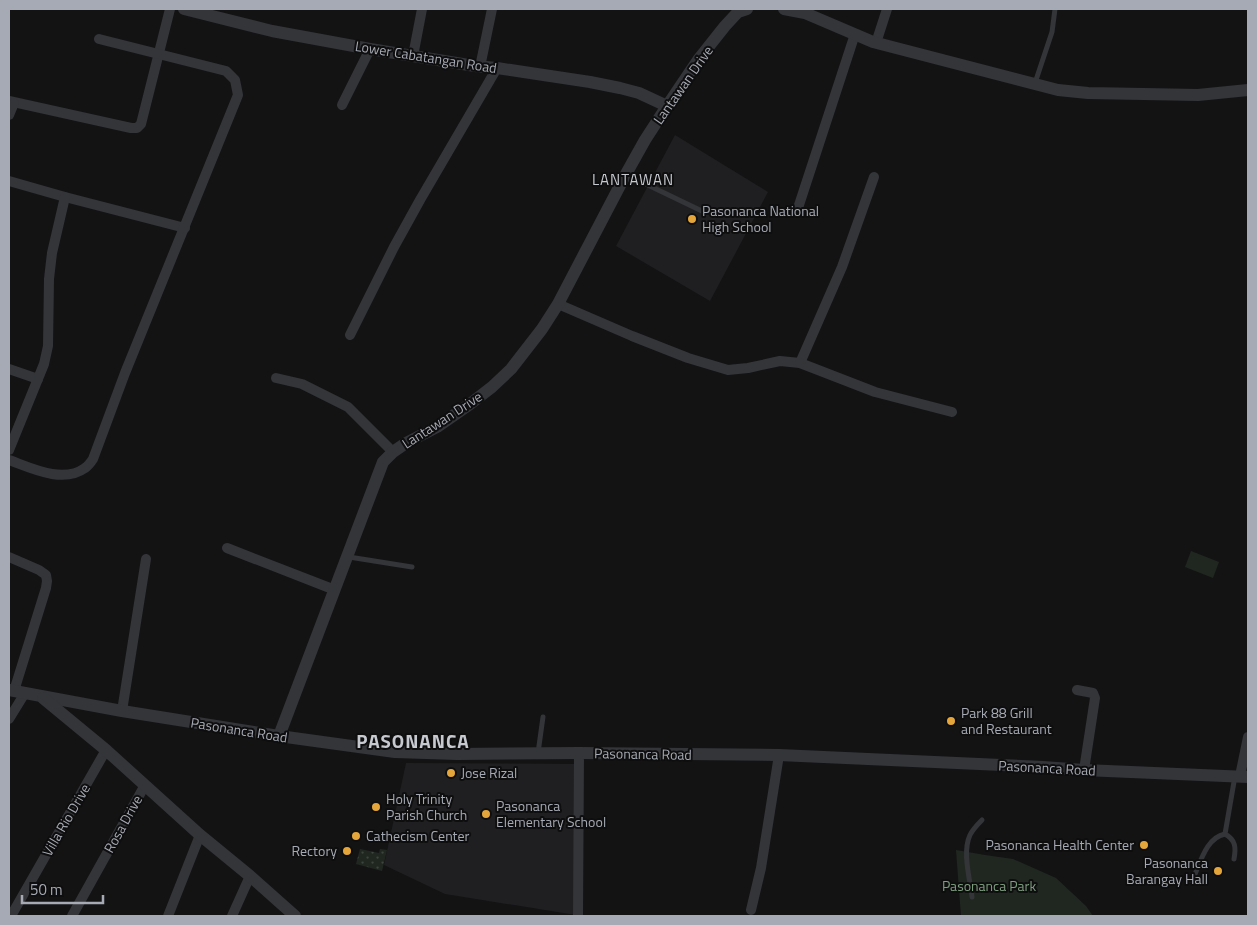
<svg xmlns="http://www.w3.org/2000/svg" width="1257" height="925" viewBox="0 0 1257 925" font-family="'Titillium Web',sans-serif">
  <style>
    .built { fill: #1f1f21 }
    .grass { fill: url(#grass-dots) }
    .park { fill: #202720 }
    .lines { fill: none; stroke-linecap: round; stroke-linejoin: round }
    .service { stroke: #343539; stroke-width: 5 }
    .minor { stroke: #343539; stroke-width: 10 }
    .tertiary { stroke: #343539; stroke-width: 12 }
    .poi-dot { fill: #e4a63b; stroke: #0e0e0f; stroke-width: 2 }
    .labels { text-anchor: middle; stroke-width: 4; stroke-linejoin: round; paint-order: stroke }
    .street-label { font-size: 14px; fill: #a6aab4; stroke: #0e0e0f }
    .poi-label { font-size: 14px; fill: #a6aab4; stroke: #0e0e0f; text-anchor: start }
    .park-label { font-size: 14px; fill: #7e9e7f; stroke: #0e0e0f }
    .neighbourhood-label { font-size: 15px; letter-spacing: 1px; fill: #c6c9d0; stroke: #0e0e0f }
    .district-label { font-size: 19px; font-weight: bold; letter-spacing: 1px; fill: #c6c9d0; stroke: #0e0e0f }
  </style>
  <defs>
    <pattern id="grass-dots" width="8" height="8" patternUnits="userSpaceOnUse" patternTransform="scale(1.25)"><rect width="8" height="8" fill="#202720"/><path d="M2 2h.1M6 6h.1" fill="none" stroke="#3d443e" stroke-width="1.8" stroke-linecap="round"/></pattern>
  </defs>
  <rect width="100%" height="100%" fill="#131314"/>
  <g class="built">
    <polygon points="675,135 768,192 710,301 616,246"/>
    <polygon points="406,763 579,764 576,915 445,894 384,865"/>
  </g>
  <polygon class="grass" points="360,849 379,853 380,849 387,850 382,871 356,864"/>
  <g class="park">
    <polygon points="1191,551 1219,562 1213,578 1185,567"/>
    <polygon points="956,850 985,855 1013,859 1056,878 1086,906 1093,916 961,916"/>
  </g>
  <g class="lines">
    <g class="service">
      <polyline points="1035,83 1052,32 1055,9"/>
      <polyline points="627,175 706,213"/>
      <polyline points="349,557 412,567"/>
      <polyline points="538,753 543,717"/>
      <path d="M1234,859C1236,848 1236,840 1225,834L1235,776"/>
      <path d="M1192,881C1200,865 1205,838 1225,834"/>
      <path d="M972,897C970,879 962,852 970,835C973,829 978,824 982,820"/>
    </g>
    <g class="minor">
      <polyline points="876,43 887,9"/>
      <polyline points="413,56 422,9"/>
      <polyline points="480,67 492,9"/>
      <polyline points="9,101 131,128 137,128 141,124 170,9"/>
      <polyline points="342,105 370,49"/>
      <polyline points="9,115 14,103"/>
      <polyline points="9,181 65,197 185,228"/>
      <polyline points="799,205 855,34"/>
      <polyline points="558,304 632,336 688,358 728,370 748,368 780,361 800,363 875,392 952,412"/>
      <polyline points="350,335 394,247 420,200 497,68"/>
      <polyline points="800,363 842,267 874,177"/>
      <polyline points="9,369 38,379"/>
      <polyline points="276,378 302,384 348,407 393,452"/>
      <polyline points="9,450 44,364 48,346 49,279 52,253 65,197"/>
      <path d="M9,460C31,468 63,484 85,468C88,466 91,462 93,459L125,373L238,95L235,80L226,71L99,39"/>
      <polyline points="227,548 335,590"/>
      <polyline points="9,557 39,570 46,575 47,581 46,588 14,691"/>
      <polyline points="1077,690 1093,693 1095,698 1084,770"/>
      <polyline points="122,711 146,559"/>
      <polyline points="9,719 25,693"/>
      <polyline points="1240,776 1248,737"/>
      <polyline points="751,910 761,868 779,755"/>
      <polyline points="11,916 106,750"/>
      <polyline points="72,916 145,785"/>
      <polyline points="168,916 200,835"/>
      <polyline points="232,916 250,876"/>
      <polyline points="578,916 579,753"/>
    </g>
    <g class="tertiary">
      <polyline points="184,9 272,31 370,49 475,66 497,68 590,82 620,88 639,93 667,106"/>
      <polyline points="784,9 805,13 873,42 1058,90 1088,93 1198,95 1248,90"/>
      <polyline points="9,690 122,711 279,736 395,752 457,754 579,753 779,755 1043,767 1084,770 1248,777"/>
      <polyline points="43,698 106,750 200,835 250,876 295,916"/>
      <path d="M279,736C313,644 349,554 383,462L393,452L406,443L437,427L470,404L492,387L511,369L542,329L558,304L626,174L645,140L667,106L698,60L725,26L738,12L747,9"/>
    </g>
  </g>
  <g class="poi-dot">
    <circle cx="692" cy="219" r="5"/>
    <circle cx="951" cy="721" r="5"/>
    <circle cx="451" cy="773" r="5"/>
    <circle cx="376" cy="807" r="5"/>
    <circle cx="486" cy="814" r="5"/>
    <circle cx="356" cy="836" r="5"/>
    <circle cx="1144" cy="845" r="5"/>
    <circle cx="347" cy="851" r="5"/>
    <circle cx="1218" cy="871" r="5"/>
  </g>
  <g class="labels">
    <g class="street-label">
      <text transform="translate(426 57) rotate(9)" y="5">Lower Cabatangan Road</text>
      <text transform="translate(683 85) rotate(-55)" y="5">Lantawan Drive</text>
      <text transform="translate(442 420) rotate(-33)" y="5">Lantawan Drive</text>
      <text transform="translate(239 730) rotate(9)" y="5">Pasonanca Road</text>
      <text transform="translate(643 754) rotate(1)" y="5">Pasonanca Road</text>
      <text transform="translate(1047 768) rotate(3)" y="5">Pasonanca Road</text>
      <text transform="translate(66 820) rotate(-60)" y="5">Villa Rio Drive</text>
      <text transform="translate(123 824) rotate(-61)" y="5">Rosa Drive</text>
    </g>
    <g class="poi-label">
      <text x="702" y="216">Pasonanca National<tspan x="702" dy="16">High School</tspan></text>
      <text x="961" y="718">Park 88 Grill<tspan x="961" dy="16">and Restaurant</tspan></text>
      <text x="461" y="778">Jose Rizal</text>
      <text x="386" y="804">Holy Trinity<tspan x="386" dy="16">Parish Church</tspan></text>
      <text x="496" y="811">Pasonanca<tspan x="496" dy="16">Elementary School</tspan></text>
      <text x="366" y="841">Cathecism Center</text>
      <text x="1134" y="850" text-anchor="end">Pasonanca Health Center</text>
      <text x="337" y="856" text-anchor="end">Rectory</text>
      <text x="1208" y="868" text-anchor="end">Pasonanca<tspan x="1208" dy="16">Barangay Hall</tspan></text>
    </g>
    <g class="park-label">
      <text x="989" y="891">Pasonanca Park</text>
    </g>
    <g class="neighbourhood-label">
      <text x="633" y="185">LANTAWAN</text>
    </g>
    <g class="district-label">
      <text x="413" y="748">PASONANCA</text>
    </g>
  </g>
  <rect width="1257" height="925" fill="none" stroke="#a6aab4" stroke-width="20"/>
  <path d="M22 895v8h81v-8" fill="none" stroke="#a6aab4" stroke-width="2.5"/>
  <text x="30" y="895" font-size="15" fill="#a6aab4" stroke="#0e0e0f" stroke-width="4" paint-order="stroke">50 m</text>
</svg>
